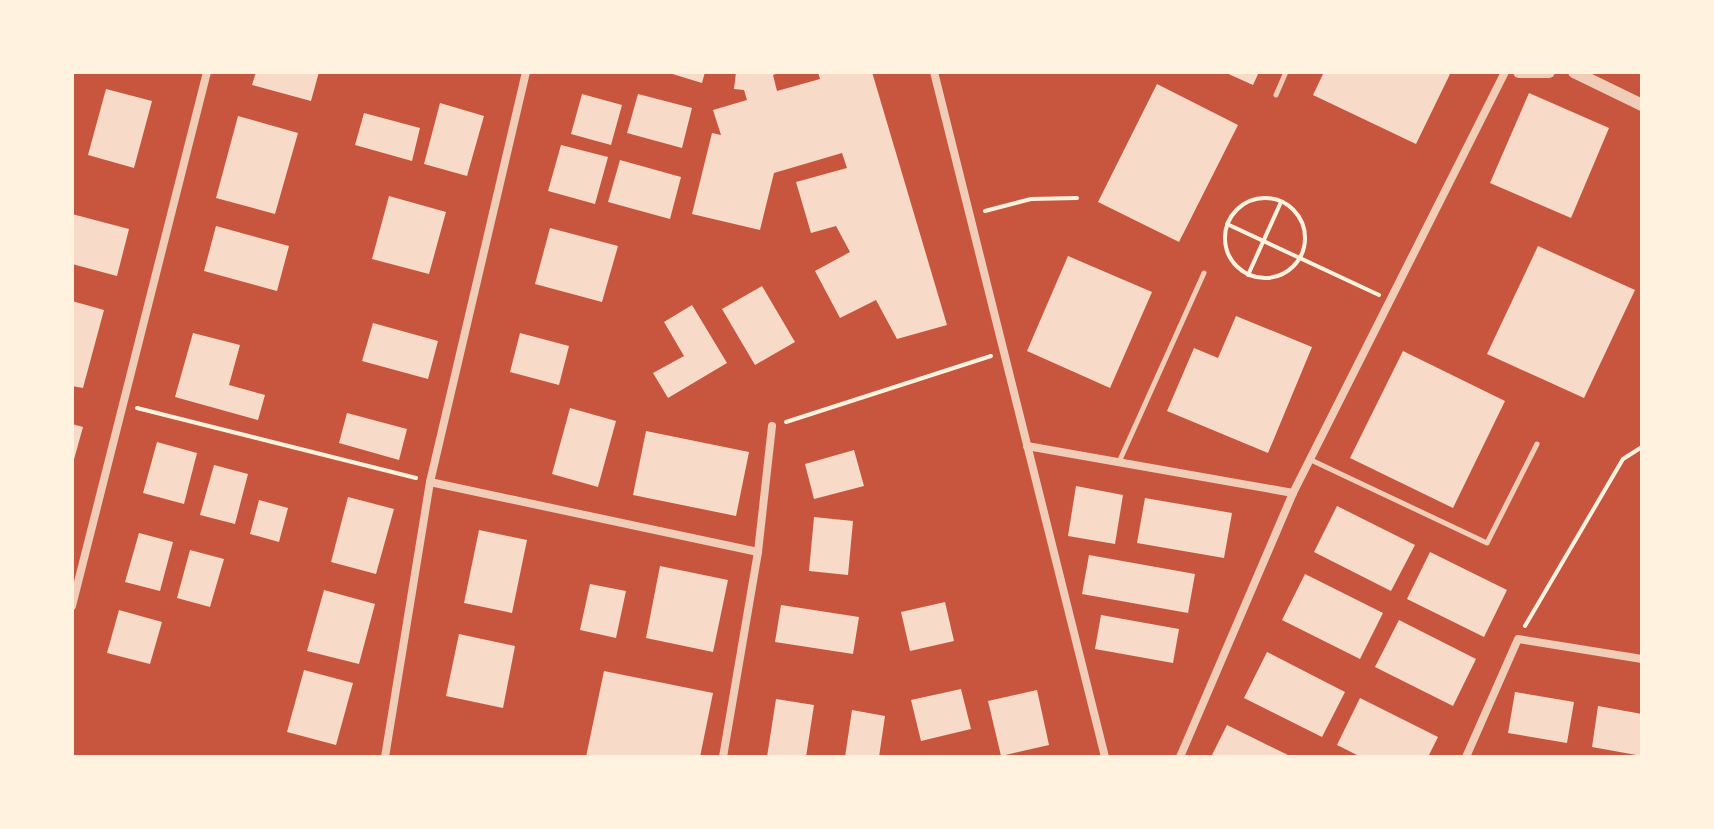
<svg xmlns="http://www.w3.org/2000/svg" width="1714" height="829" viewBox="0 0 1714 829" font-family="'Roboto Condensed',sans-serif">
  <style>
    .building { fill: #f7dbc8 }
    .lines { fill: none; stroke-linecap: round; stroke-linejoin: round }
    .path { stroke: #fff3e0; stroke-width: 4 }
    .service { stroke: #f1ccb7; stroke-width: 5 }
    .minor { stroke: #f1ccb7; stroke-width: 8 }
    .tertiary { stroke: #f1ccb7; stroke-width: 12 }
  </style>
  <rect width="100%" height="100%" fill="#c8553d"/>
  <g class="building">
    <polygon points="256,72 319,72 311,101 252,85"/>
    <polygon points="666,72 705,72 702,83"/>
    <polygon points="736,72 781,72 773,75 777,91 820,79 818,72 872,72 947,325 897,339 876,300 840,318 815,271 850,252 836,226 811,233 796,182 847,168 842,153 774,173 760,230 692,214 712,133 721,135 713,110 747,100 744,90 734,89"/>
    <polygon points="1224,72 1259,72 1253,85"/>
    <polygon points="1324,72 1451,72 1416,144 1313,95"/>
    <polygon points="1157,84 1238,125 1179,242 1098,202"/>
    <polygon points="106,89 152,101 134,168 88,155"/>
    <polygon points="1529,93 1609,128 1571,218 1490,183"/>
    <polygon points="582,94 622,105 611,145 571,134"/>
    <polygon points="638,94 692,108 682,148 627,133"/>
    <polygon points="440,103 484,116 467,176 424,164"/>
    <polygon points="364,113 420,128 412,161 355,145"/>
    <polygon points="238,116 298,133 275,214 216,198"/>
    <polygon points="561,145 608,157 595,204 548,191"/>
    <polygon points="620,160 681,177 670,219 608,202"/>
    <polygon points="389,196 446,212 429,274 372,259"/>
    <polygon points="72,214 129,229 117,276 72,264"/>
    <polygon points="216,226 289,246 277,291 204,271"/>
    <polygon points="550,228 618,246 602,302 535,284"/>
    <polygon points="1538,246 1635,290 1584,398 1487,354"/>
    <polygon points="1068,256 1152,292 1110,388 1027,351"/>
    <polygon points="762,286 795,342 755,365 722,309"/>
    <polygon points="72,301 104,310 83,388 72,386"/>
    <polygon points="692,305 727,363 668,398 653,373 684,356 664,322"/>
    <polygon points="1236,316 1312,347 1268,453 1167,411 1194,348 1218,358"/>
    <polygon points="373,323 438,341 428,379 362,361"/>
    <polygon points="193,333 240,345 229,385 265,395 258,420 175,397"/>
    <polygon points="520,333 569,346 559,385 510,372"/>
    <polygon points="1403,351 1505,401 1453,508 1350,458"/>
    <polygon points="570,408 616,421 598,487 552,474"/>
    <polygon points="347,413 407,429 399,460 339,443"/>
    <polygon points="72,424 83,427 73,463 72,463"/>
    <polygon points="646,431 749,452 736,516 633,495"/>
    <polygon points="157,442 197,453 184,504 143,493"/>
    <polygon points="854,450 864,486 814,499 805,464"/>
    <polygon points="214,465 248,474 235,524 200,515"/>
    <polygon points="1076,486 1123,495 1115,544 1068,536"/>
    <polygon points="348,497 394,509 376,574 331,562"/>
    <polygon points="1145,498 1232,513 1224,558 1137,543"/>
    <polygon points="259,500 288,508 279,542 250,534"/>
    <polygon points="1337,506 1415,545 1391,591 1314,552"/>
    <polygon points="814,517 853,521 848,575 809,571"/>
    <polygon points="479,530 527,540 512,613 464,603"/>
    <polygon points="139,533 173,542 160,591 125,582"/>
    <polygon points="190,550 224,559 210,607 177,598"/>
    <polygon points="1430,552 1507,590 1484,637 1407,599"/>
    <polygon points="1089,555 1195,574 1188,613 1082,594"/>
    <polygon points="660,566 728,580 713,652 646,638"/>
    <polygon points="1305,574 1383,613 1360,659 1282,620"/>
    <polygon points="590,584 626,591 616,638 580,630"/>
    <polygon points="324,590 375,604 359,664 307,651"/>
    <polygon points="945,602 954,641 910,651 901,612"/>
    <polygon points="781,605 859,617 853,654 775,642"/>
    <polygon points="119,610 162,622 150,664 107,653"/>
    <polygon points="1101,615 1179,629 1173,663 1095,649"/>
    <polygon points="1399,620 1476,659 1453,706 1375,667"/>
    <polygon points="459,634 515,646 503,708 446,696"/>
    <polygon points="1267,652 1345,692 1322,737 1244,698"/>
    <polygon points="304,670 353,683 336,745 287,732"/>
    <polygon points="604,671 713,693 700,757 586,757"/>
    <polygon points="961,689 971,729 921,741 911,700"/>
    <polygon points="1037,690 1049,745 1001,756 988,701"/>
    <polygon points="1515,692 1574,702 1567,743 1508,733"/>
    <polygon points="1360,698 1438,737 1428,757 1361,757 1337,745"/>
    <polygon points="776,699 814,705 806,757 767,757"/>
    <polygon points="1598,706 1642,714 1642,756 1592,747"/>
    <polygon points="852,710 885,716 879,757 845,757"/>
    <polygon points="1227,725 1292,757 1211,757"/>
  </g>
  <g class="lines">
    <g class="path">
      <circle cx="1265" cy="238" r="40"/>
      <polyline points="985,211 1031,199 1077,198"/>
      <polyline points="1227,224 1379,295"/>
      <polyline points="1248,275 1281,202"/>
      <polyline points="137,408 416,478"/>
      <polyline points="786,422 991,356"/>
      <polyline points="1525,626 1623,459 1642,447"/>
    </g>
    <g class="service">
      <polyline points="1276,95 1286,72"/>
      <polyline points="1311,460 1487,543 1537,444"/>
      <polyline points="1119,462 1204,273"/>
    </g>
    <g class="minor">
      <polyline points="934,72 1105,757"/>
      <polyline points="1027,446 1293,493"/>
      <polyline points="430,482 758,552"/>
      <polyline points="72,606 207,72"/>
      <polyline points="385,757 430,482 526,72"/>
      <polyline points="723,757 758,552 772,426"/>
      <polyline points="1180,757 1293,493 1505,72"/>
      <polyline points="1466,757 1518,639 1642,659"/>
    </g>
    <g class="tertiary">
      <polyline points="1519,72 1549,72"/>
      <polyline points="1574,72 1642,105"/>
    </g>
  </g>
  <rect width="1714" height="829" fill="none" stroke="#fff3e0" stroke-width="148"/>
</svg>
